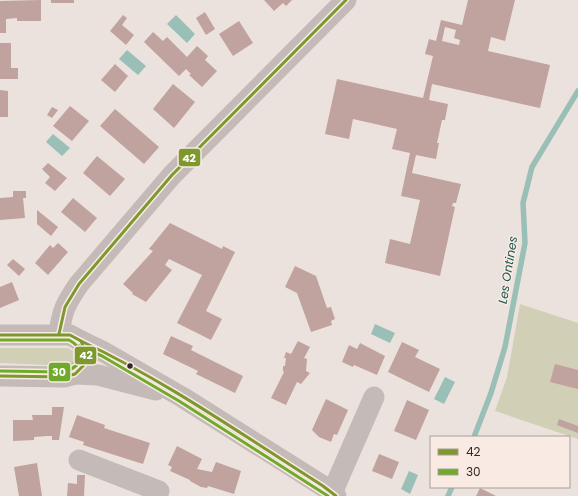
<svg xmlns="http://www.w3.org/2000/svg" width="578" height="496" viewBox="0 0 578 496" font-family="Poppins,sans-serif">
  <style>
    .green { fill: #d1d0b6 }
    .water { fill: #99bfb7 }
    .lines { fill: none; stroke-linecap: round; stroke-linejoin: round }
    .stream { stroke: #99bfb7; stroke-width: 5.5 }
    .building { fill: #c0a29e; fill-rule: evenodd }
    .minor { stroke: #c4bab7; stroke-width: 21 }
    .bus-1-casing { stroke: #f9ebe3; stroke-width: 6 }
    .bus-2-casing { stroke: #f9ebe3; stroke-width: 6 }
    .bus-1 { stroke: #7c982e; stroke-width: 3 }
    .bus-2 { stroke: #6faa2a; stroke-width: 3 }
    .bus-dot { fill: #342725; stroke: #f9ebe3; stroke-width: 1.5 }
    .labels { text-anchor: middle; stroke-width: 3; stroke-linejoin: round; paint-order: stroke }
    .water-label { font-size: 12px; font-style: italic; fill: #1a574f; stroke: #f9ebe3 }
    .line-badge { stroke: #f9ebe3; stroke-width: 1.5 }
    .badge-label { font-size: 11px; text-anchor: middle; font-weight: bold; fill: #fff }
  </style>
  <rect width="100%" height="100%" fill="#ece2dd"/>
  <g class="green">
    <polygon points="520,304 578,323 578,439 495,411 507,377"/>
    <polygon points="0,348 68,348 73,351 74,360 69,366 0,363"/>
  </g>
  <g class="water">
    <polygon points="176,15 195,34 187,43 167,24"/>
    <polygon points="127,50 146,66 138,75 119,59"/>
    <polygon points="53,134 70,148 62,156 46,142"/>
    <polygon points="375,324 395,333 390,343 371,334"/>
    <polygon points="445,377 455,382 444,404 434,399"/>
    <polygon points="409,471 418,475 410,494 401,489"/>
  </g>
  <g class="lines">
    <g class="stream">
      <polyline points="474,437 491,393 505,347 525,243 523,203 532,167 578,91"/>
      <polyline points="448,496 452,487"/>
    </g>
  </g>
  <g class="building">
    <polygon points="41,0 41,21 17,21 17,18 6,19 6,33 0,33 0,1"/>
    <rect x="51" y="0" width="23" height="3"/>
    <polygon points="264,0 292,0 286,6 283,3 274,11"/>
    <path d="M468,0H515L505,41L491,37L488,51L550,65L540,108L432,84L429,100L448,104L445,120H442L437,143H439L436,159L416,155L412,173L461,184L456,203H453L452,206L455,207L440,276L385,263L390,239L410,244L420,200L401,196L410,153L392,149L397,129L353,119L349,139L325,134L337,79L423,98L433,56L425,54L429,39L436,41L441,20L462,25ZM445,27L456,30L454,38L460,40L459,45L442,41Z"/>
    <polygon points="205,12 215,29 206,35 196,18"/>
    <polygon points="123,15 127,18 122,25 134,35 126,45 110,31"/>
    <polygon points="239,21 253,43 233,56 219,34"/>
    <polygon points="153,32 163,41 167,37 187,57 197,46 208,56 205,60 217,71 202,87 189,75 191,74 186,69 179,76 144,42"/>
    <polygon points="0,43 11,43 11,68 18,68 18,79 0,79"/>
    <polygon points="115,64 128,76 115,92 101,80"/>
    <polygon points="173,84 195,102 174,128 153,109"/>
    <polygon points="0,90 8,91 8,117 0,117"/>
    <polygon points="70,106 89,121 72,141 53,126"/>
    <polygon points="52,107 58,110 52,118 47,115"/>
    <polygon points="115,109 159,147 144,164 100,126"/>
    <polygon points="97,156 125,179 110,196 83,173"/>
    <polygon points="48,163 67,178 55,191 45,183 50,177 42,169"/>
    <polygon points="13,191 26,191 26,198 23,198 25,218 0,220 0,198 13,197"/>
    <polygon points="73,198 97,218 85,232 61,212"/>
    <polygon points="37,210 58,227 51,236 37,224"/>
    <polygon points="170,223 222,249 223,246 235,252 206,311 222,319 211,340 177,323 202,275 169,259 165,265 172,270 146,302 132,294 133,293 123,284 153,251 149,249"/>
    <polygon points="58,243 68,252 48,275 35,263 50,245 53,248"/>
    <polygon points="13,259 25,269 19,276 7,265"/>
    <polygon points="295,266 316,276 327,308 331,307 335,319 331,321 332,325 311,332 297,293 285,287"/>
    <polygon points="12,282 19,300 0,308 0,287"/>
    <polygon points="171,336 193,346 191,350 243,376 235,393 196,374 198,371 163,354"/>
    <polygon points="298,341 310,347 304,358 307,359 306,371 310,373 301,384 297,382 286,405 271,398 284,372 283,371 283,366 285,366 286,358 284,358 286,352 291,354"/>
    <polygon points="402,342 419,350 415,357 440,369 429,392 388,372"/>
    <polygon points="360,343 385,356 377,375 354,365 353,367 342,362 349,345 357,349"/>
    <polygon points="555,364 578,370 578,389 550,382"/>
    <polygon points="326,399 348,410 337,435 334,434 331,442 319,437 312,430"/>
    <polygon points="407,400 429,410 416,440 394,431"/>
    <polygon points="52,407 64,407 59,440 52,440 52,436 47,436 34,437 34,440 13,441 13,420 33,420 32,415 52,415"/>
    <polygon points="77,415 105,425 104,428 150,443 143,464 83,445 84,442 69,437"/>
    <polygon points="559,419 578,426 578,433 557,425"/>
    <polygon points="177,446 202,459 197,469 212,472 216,462 241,471 234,494 208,486 207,488 201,487 190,481 190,480 170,471 172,467 168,465"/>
    <polygon points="379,454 399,462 392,479 372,471"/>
    <polygon points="37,463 42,496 19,496 14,467"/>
    <polygon points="77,475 85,475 84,496 67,496 68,483 77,484"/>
    <polygon points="480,488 496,496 476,496"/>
  </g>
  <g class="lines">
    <g class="minor">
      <path d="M59,334C62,310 66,303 79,284L172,175L346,0"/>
      <polyline points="0,335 70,335 81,341 86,353 84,365 75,374 64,377 0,376"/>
      <polyline points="81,341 104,352 182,397 323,486 336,496"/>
      <polyline points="75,374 98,375 156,390"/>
      <polyline points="79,460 159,491"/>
      <polyline points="332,493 374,397"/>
    </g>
    <defs>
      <g id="bus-1">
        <polyline points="59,334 65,307 79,284 172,175 346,0"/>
        <polyline points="0,335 70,335 81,341 86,353 84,365 75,374 64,377 0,376"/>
        <path d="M81,341C166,381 244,436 323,486L336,496"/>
      </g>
      <g id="bus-2">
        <path d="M0,340H69C88,350 83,367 63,372L0,371"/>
        <polyline points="79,346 102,356 179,401 328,496"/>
      </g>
    </defs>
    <use href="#bus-1" class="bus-1-casing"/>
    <use href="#bus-2" class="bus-2-casing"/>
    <use href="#bus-1" class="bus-1"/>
    <use href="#bus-2" class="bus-2"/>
  </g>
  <circle class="bus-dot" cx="130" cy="366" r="3.5"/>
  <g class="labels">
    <g class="water-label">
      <text transform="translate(508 270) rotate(-81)" y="4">Les Ontines</text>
    </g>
  </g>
  <g class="line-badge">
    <rect x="178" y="148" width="23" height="19" rx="4" fill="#7c982e"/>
    <rect x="74" y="346" width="23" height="19" rx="4" fill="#7c982e"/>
    <rect x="48" y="362" width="23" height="20" rx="4" fill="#6faa2a"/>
  </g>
  <g class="badge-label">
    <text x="189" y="162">42</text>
    <text x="86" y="359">42</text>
    <text x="59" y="376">30</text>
  </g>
  <rect x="430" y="436" width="140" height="52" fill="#f9ebe3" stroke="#aa9d97"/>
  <rect x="438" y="449" width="20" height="6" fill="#7c982e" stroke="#aa9d97"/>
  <text x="466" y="456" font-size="12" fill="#342725">42</text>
  <rect x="438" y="469" width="20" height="6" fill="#6faa2a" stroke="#aa9d97"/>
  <text x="466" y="476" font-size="12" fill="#342725">30</text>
</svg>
